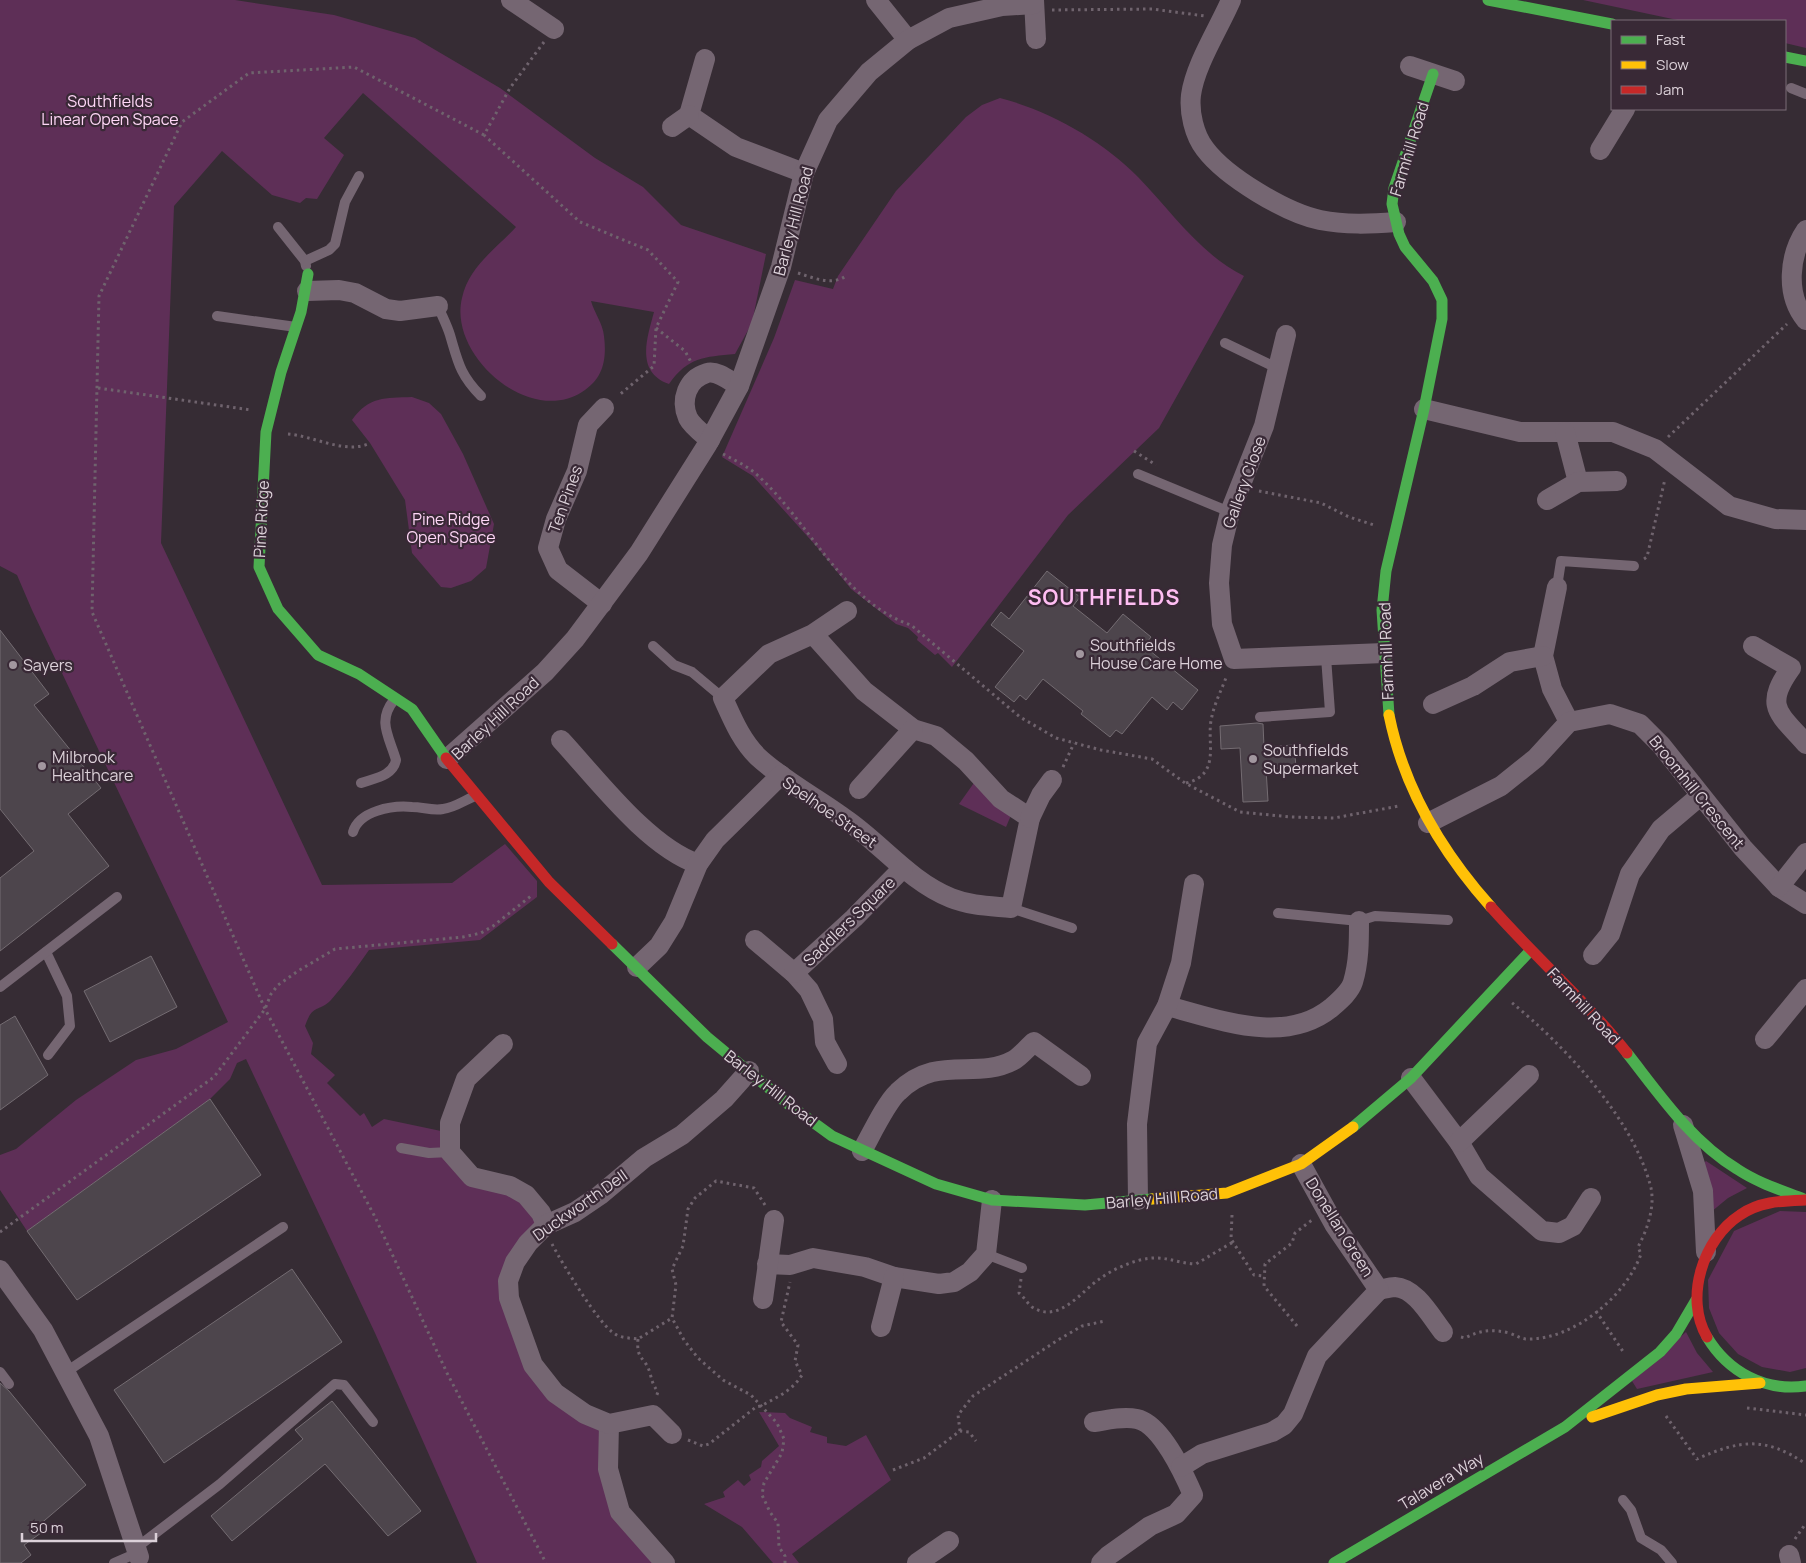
<svg xmlns="http://www.w3.org/2000/svg" width="1806" height="1563" viewBox="0 0 1806 1563" font-family="Manrope,sans-serif">
  <style>
    .green { fill: #5e2f57 }
    .building { fill: #4d454c; stroke: #746c72 }
    .lines { fill: none; stroke-linecap: round; stroke-linejoin: round }
    .path { stroke: #6f636d; stroke-width: 3; stroke-dasharray: 2.5 4; stroke-linecap: butt }
    .lane { stroke: #756672; stroke-width: 10 }
    .street { stroke: #756672; stroke-width: 20 }
    .fast { stroke: #4caf50; stroke-width: 11 }
    .slow { stroke: #ffc107; stroke-width: 11 }
    .jam { stroke: #c62828; stroke-width: 11 }
    .poi-dot { fill: #a2979f; stroke: #392936; stroke-width: 2 }
    .labels { text-anchor: middle; stroke-width: 4.5; stroke-linejoin: round; paint-order: stroke }
    .park-label { font-size: 16px; fill: #fed6f6; stroke: #392936 }
    .street-label { font-size: 16px; fill: #dcd1d9; stroke: #392936 }
    .poi-label { font-size: 16px; fill: #dcd1d9; stroke: #392936; text-anchor: start }
    .district-label { font-size: 21px; font-weight: bold; letter-spacing: 1px; fill: #febdf2; stroke: #392936 }
  </style>
  <rect width="100%" height="100%" fill="#362c34"/>
  <g class="green">
    <path d="M0,0H235L334,15L415,38L500,88L595,158L643,187L681,225L766,254L752,323L735,354C704,357 688,357 669,384C635,372 647,338 654,312L591,301C594,312 603,324 604,336C607,360 603,379 582,392C529,426 448,355 462,298C469,266 496,249 516,227L363,93L324,138L344,155L317,199L306,198L300,203L272,195L222,151L174,206L161,543L322,885L452,883L505,844L537,881V897L480,940L369,950C357,967 345,984 331,1000C318,1013 313,1003 305,1026L313,1043L311,1054L335,1075L327,1083L360,1116L364,1113L372,1127L384,1119L441,1131L450,1152L541,1213L508,1281L533,1365L609,1424L620,1512L665,1563H477L375,1333L246,1059L237,1063L230,1079L210,1099L27,1231L0,1190V1155L16,1149L76,1100L136,1060L176,1049L228,1022L32,610L17,575L0,566Z"/>
    <polygon points="1583,0 1806,0 1806,48 1785,43 1785,21 1682,21"/>
    <path d="M1000,98C1050,111 1103,141 1138,177C1171,211 1201,255 1244,276L1159,428L1068,515L952,667L938,653L935,655L917,640L918,637L908,628L896,624L851,589L817,547L753,476L722,457L774,338L795,280L833,289L838,276L896,191L966,117L982,105Z"/>
    <path d="M412,397L429,403L441,414L463,454L494,524L486,568L471,581L451,588L441,587L412,553L405,500L370,443L352,420C369,396 385,398 412,397Z"/>
    <polygon points="976,780 1012,813 1006,827 959,804"/>
    <polygon points="1706,1161 1747,1188 1728,1198 1711,1212 1703,1164"/>
    <polygon points="1780,1211 1806,1212 1806,1368 1790,1372 1762,1367 1738,1354 1719,1333 1709,1308 1708,1280 1734,1231"/>
    <polygon points="1686,1332 1697,1353 1713,1372 1637,1389 1632,1381"/>
    <polygon points="759,1412 785,1413 790,1418 812,1427 810,1432 827,1437 827,1443 846,1446 866,1435 891,1480 792,1554 799,1563 773,1563 742,1527 704,1504 725,1497 723,1492 738,1480 744,1486 751,1480 749,1475 761,1467 762,1461 779,1446"/>
  </g>
  <g class="building">
    <polygon points="1047,571 1080,597 1073,606 1107,633 1123,614 1151,637 1144,646 1198,690 1182,710 1173,702 1167,710 1152,697 1122,734 1116,730 1110,737 1081,714 1083,711 1043,679 1026,700 1020,695 1014,702 995,687 1024,651 991,625 1001,612 1009,619"/>
    <polygon points="0,630 49,694 34,705 101,788 68,814 109,866 0,951 0,878 34,851 0,809"/>
    <polygon points="1257,723 1263,724 1264,747 1294,745 1296,767 1266,769 1268,801 1243,802 1240,748 1221,749 1220,726"/>
    <polygon points="151,956 177,1007 110,1042 84,991"/>
    <polygon points="15,1016 48,1075 0,1110 0,1025"/>
    <polygon points="210,1099 261,1175 77,1300 27,1231"/>
    <polygon points="292,1269 342,1342 164,1463 114,1390"/>
    <polygon points="0,1383 9,1391 86,1485 38,1526 41,1533 24,1545 31,1555 21,1563 0,1563"/>
    <polygon points="332,1401 421,1511 388,1536 325,1464 232,1541 211,1516 303,1439 295,1430"/>
  </g>
  <g class="lines">
    <g class="path">
      <polyline points="1052,10 1152,9 1205,16"/>
      <polyline points="544,42 510,88 484,135 580,222 648,250 678,282 656,328 654,366 618,396"/>
      <polyline points="484,135 354,67 249,73 182,122 99,296 92,612 265,1009 375,1217 447,1373 546,1563"/>
      <path d="M798,273C814,278 831,286 846,276"/>
      <polyline points="656,328 685,351 691,362"/>
      <polyline points="98,388 251,410"/>
      <path d="M288,434C314,436 346,455 370,443"/>
      <polyline points="1668,437 1787,324"/>
      <polyline points="1134,451 1156,465"/>
      <path d="M723,454C734,460 746,465 756,474C807,518 842,602 911,625L1020,717L1056,738L1101,750L1152,759L1185,783L1240,812L1291,817L1334,818L1399,806"/>
      <polyline points="1259,491 1321,503 1349,517 1374,525"/>
      <polyline points="1644,559 1647,557 1665,479"/>
      <polyline points="1063,767 1074,743"/>
      <path d="M1186,783C1223,774 1205,741 1212,716C1215,702 1222,689 1227,675"/>
      <polyline points="765,1205 754,1188 716,1181 695,1198 688,1209 683,1246 672,1269 676,1285 672,1318 684,1340 698,1358 723,1380 751,1395 777,1423 784,1439 782,1453 764,1483 762,1495 770,1512 778,1523 779,1547 785,1556 785,1563"/>
      <polyline points="1232,1215 1231,1239 1254,1275 1264,1276"/>
      <polyline points="0,1232 214,1077 265,1009 271,994 278,985 298,971 335,949 463,937 481,933 493,926 531,896"/>
      <path d="M552,1244C562,1263 599,1325 615,1334C621,1338 630,1338 638,1339L672,1318"/>
      <path d="M1021,1279L1019,1293C1024,1297 1027,1303 1032,1307C1058,1324 1080,1293 1098,1280C1110,1271 1125,1264 1140,1260C1164,1254 1174,1263 1196,1264L1233,1242"/>
      <polyline points="1596,1311 1624,1353"/>
      <polyline points="1297,1326 1264,1286 1265,1264 1292,1243 1295,1233 1312,1220"/>
      <path d="M1461,1337L1465,1338C1480,1330 1493,1329 1509,1333C1516,1335 1521,1339 1527,1339C1574,1340 1626,1296 1641,1254L1638,1247C1647,1230 1655,1208 1651,1188C1634,1119 1564,1045 1511,1002"/>
      <path d="M638,1339C636,1361 645,1356 650,1373C652,1381 653,1385 658,1392L656,1397"/>
      <polyline points="1747,1408 1806,1415"/>
      <path d="M1666,1416L1697,1459C1740,1440 1765,1436 1806,1464"/>
      <polyline points="960,1431 958,1415 973,1396 1058,1340 1082,1326 1105,1321"/>
      <path d="M688,1440L703,1446L709,1444L756,1407L761,1406C777,1397 792,1391 802,1375L795,1361L798,1345L781,1322L790,1282"/>
      <polyline points="893,1470 924,1458 960,1431 969,1432 976,1441"/>
      <polyline points="1795,1539 1806,1523"/>
    </g>
    <g class="lane">
      <polyline points="1791,88 1806,94"/>
      <polyline points="278,227 305,261 306,266"/>
      <polyline points="305,261 329,250 335,244 345,202 359,176"/>
      <path d="M438,306C442,316 447,325 450,335C458,362 460,375 481,396"/>
      <polyline points="217,316 296,327"/>
      <polyline points="1225,343 1277,368"/>
      <polyline points="1138,474 1230,512"/>
      <polyline points="1557,587 1561,561 1634,566"/>
      <polyline points="653,646 674,665 692,672 723,698"/>
      <polyline points="1260,717 1330,712 1326,657"/>
      <path d="M361,783C375,778 393,776 396,760C389,736 377,721 394,700"/>
      <path d="M353,832C359,811 392,805 412,807C423,807 432,811 443,809C454,808 465,800 475,796"/>
      <polyline points="1011,908 1072,928"/>
      <polyline points="1278,913 1359,921 1375,916 1448,920"/>
      <polyline points="46,952 67,996 70,1026 48,1055"/>
      <polyline points="0,987 117,897"/>
      <polyline points="401,1148 429,1153 450,1152"/>
      <polyline points="986,1254 1022,1268"/>
      <polyline points="0,1372 9,1384"/>
      <polyline points="66,1372 283,1227"/>
      <polyline points="1623,1500 1631,1510 1641,1538 1661,1550 1672,1563"/>
      <polyline points="136,1548 220,1484 335,1384 344,1385 373,1422"/>
      <polyline points="114,1563 137,1553"/>
    </g>
    <g class="street">
      <polyline points="511,0 554,29"/>
      <polyline points="876,0 908,40"/>
      <polyline points="1034,0 1036,39"/>
      <path d="M1231,0C1219,28 1195,65 1191,95C1189,112 1194,135 1205,149C1226,177 1286,213 1320,220C1346,225 1370,224 1396,222"/>
      <polyline points="705,59 689,115 736,147 804,173"/>
      <polyline points="1410,66 1455,81"/>
      <polyline points="672,127 689,115"/>
      <polyline points="1600,150 1625,109"/>
      <path d="M1806,230C1789,255 1785,295 1806,320"/>
      <polyline points="307,291 339,290 355,293 386,309 400,311 438,306"/>
      <polyline points="1286,335 1264,426 1230,512 1222,545 1219,583 1222,624 1234,659 1384,653"/>
      <polyline points="1424,409 1520,432 1613,432 1655,449 1729,506 1775,519 1806,520"/>
      <polyline points="1565,432 1578,482"/>
      <path d="M710,440C703,434 692,426 688,418C680,400 687,379 707,373C717,370 730,381 739,386"/>
      <polyline points="1547,500 1578,482 1617,481"/>
      <polyline points="1557,587 1543,656 1552,689 1569,722"/>
      <polyline points="602,604 558,570 548,548 556,519 577,471 588,425 604,408"/>
      <path d="M813,634L864,691L913,729L936,736L966,761L1001,799L1030,818L1011,908C991,906 971,906 951,898C911,882 883,846 848,821C819,799 785,782 758,757C741,740 733,720 723,698L769,654L813,634L847,611"/>
      <path d="M1753,646L1791,668C1763,707 1779,713 1806,744"/>
      <polyline points="1433,704 1473,686 1510,662 1543,656"/>
      <path d="M561,740C597,779 648,847 698,864"/>
      <polyline points="447,759 545,672 575,639 639,553 707,445 739,386 781,267 804,173 828,120 869,72 908,40 949,18 1002,6 1034,4"/>
      <polyline points="859,789 913,729"/>
      <polyline points="1030,818 1041,795 1052,780"/>
      <polyline points="1428,823 1501,786 1536,758 1569,722 1610,714 1640,724 1661,745 1743,848 1779,887 1806,904"/>
      <polyline points="1779,887 1806,853"/>
      <polyline points="755,940 794,973 809,990 823,1019 825,1042 837,1064"/>
      <polyline points="1593,955 1610,934 1630,874 1661,829 1700,796"/>
      <polyline points="637,967 659,946 674,922 698,864 715,840 781,775"/>
      <polyline points="794,973 854,918 903,868"/>
      <path d="M1167,1006C1218,1019 1284,1046 1331,1008C1339,1001 1350,992 1353,982C1359,962 1359,941 1359,921"/>
      <polyline points="1765,1039 1806,989"/>
      <polyline points="503,1044 466,1079 450,1123 450,1152 472,1177 510,1186 526,1195 541,1213 546,1225"/>
      <polyline points="1411,1078 1459,1142 1479,1176 1542,1231 1559,1233 1573,1226 1591,1198"/>
      <polyline points="1683,1125 1703,1191 1706,1252"/>
      <polyline points="1459,1142 1529,1075"/>
      <path d="M862,1151C871,1135 886,1103 898,1092C938,1053 975,1081 1014,1060C1021,1056 1028,1047 1034,1042L1081,1076"/>
      <polyline points="1138,1200 1137,1124 1147,1043 1167,1006 1181,963 1194,884"/>
      <polyline points="767,1264 790,1265 813,1258 865,1267 894,1277 939,1284 954,1282 970,1272 986,1254 992,1200"/>
      <polyline points="0,1270 43,1330 99,1436 139,1557"/>
      <path d="M1379,1290C1384,1289 1390,1287 1395,1287C1416,1288 1431,1317 1443,1332"/>
      <polyline points="763,1299 774,1220"/>
      <polyline points="881,1327 894,1277"/>
      <path d="M1094,1422C1108,1420 1123,1416 1137,1419C1161,1424 1184,1474 1193,1495L1176,1514L1150,1526L1108,1556L1101,1563"/>
      <polyline points="609,1424 608,1469 620,1512 665,1563"/>
      <polyline points="672,1434 653,1415 609,1424 585,1414 555,1393 533,1365 509,1298 508,1281 515,1262 528,1243 546,1225 575,1212 600,1195 644,1158 682,1135 724,1099 749,1071"/>
      <polyline points="1181,1467 1202,1454 1272,1432 1284,1425 1293,1414 1317,1356 1379,1290 1334,1224 1301,1164"/>
      <polyline points="1789,1555 1791,1563"/>
      <polyline points="917,1563 949,1541"/>
    </g>
    <g class="fast">
      <polyline points="1488,0 1612,24"/>
      <polyline points="1785,57 1806,61"/>
      <polyline points="308,274 301,312 281,372 266,432 259,567 278,609 318,655 359,674 412,709 446,758"/>
      <polyline points="1389,715 1382,610 1386,571 1424,409 1442,319 1442,300 1433,281 1405,247 1399,234 1392,204 1394,188 1433,74"/>
      <polyline points="612,944 707,1037 788,1104 832,1136 936,1184 992,1200 1085,1205 1152,1199"/>
      <path d="M1627,1053C1660,1095 1691,1141 1737,1169C1758,1183 1781,1190 1804,1199"/>
      <polyline points="1353,1127 1411,1078 1530,951"/>
      <path d="M1707,1337C1728,1372 1765,1392 1806,1386"/>
      <polyline points="1334,1563 1565,1427 1660,1352 1676,1334 1696,1300"/>
    </g>
    <g class="slow">
      <path d="M1389,715C1404,789 1441,851 1491,907"/>
      <polyline points="1152,1199 1227,1193 1301,1164 1353,1127"/>
      <polyline points="1592,1417 1657,1395 1686,1389 1760,1383"/>
    </g>
    <g class="jam">
      <polyline points="446,758 549,882 612,944"/>
      <path d="M1491,907C1535,957 1586,1001 1627,1053"/>
      <path d="M1707,1337C1684,1298 1703,1239 1740,1215C1760,1201 1783,1201 1806,1200"/>
    </g>
  </g>
  <g class="poi-dot">
    <circle cx="1080" cy="654" r="5"/>
    <circle cx="13" cy="665" r="5"/>
    <circle cx="1253" cy="759" r="5"/>
    <circle cx="42" cy="766" r="5"/>
  </g>
  <g class="labels">
    <g class="park-label">
      <text x="110" y="107">Southfields<tspan x="110" dy="18">Linear Open Space</tspan></text>
      <text x="451" y="525">Pine Ridge<tspan x="451" dy="18">Open Space</tspan></text>
    </g>
    <g class="street-label">
      <text transform="translate(1409 149) rotate(-73)" y="6">Farmhill Road</text>
      <text transform="translate(793 221) rotate(-75)" y="6">Barley Hill Road</text>
      <text transform="translate(1244 482) rotate(-70)" y="6">Gallery Close</text>
      <text transform="translate(565 499) rotate(-70)" y="6">Ten Pines</text>
      <text transform="translate(261 519) rotate(-87)" y="6">Pine Ridge</text>
      <text transform="translate(1386 651) rotate(-92)" y="6">Farmhill Road</text>
      <text transform="translate(495 718) rotate(-43)" y="6">Barley Hill Road</text>
      <text transform="translate(1697 792) rotate(51)" y="6">Broomhill Crescent</text>
      <text transform="translate(830 812) rotate(35)" y="6">Spelhoe Street</text>
      <text transform="translate(849 921) rotate(-44)" y="6">Saddlers Square</text>
      <text transform="translate(1584 1006) rotate(47)" y="6">Farmhill Road</text>
      <text transform="translate(771 1088) rotate(38)" y="6">Barley Hill Road</text>
      <text transform="translate(1162 1198) rotate(-5)" y="6">Barley Hill Road</text>
      <text transform="translate(580 1205) rotate(-35)" y="6">Duckworth Dell</text>
      <text transform="translate(1340 1227) rotate(58)" y="6">Donellan Green</text>
      <text transform="translate(1441 1481) rotate(-31)" y="6">Talavera Way</text>
    </g>
    <g class="poi-label">
      <text x="1090" y="651">Southfields<tspan x="1090" dy="18">House Care Home</tspan></text>
      <text x="23" y="671">Sayers</text>
      <text x="1263" y="756">Southfields<tspan x="1263" dy="18">Supermarket</tspan></text>
      <text x="52" y="763">Milbrook<tspan x="52" dy="18">Healthcare</tspan></text>
    </g>
    <g class="district-label">
      <text x="1104" y="605">SOUTHFIELDS</text>
    </g>
  </g>
  <rect x="1611" y="20" width="175" height="90" fill="#392936" stroke="#7a6c77"/>
  <rect x="1621" y="36" width="25" height="8" fill="#4caf50" stroke="#7a6c77"/>
  <text x="1656" y="45" font-size="15" fill="#dcd1d9">Fast</text>
  <rect x="1621" y="61" width="25" height="8" fill="#ffc107" stroke="#7a6c77"/>
  <text x="1656" y="70" font-size="15" fill="#dcd1d9">Slow</text>
  <rect x="1621" y="86" width="25" height="8" fill="#c62828" stroke="#7a6c77"/>
  <text x="1656" y="95" font-size="15" fill="#dcd1d9">Jam</text>
  <path d="M22 1533v8h134v-8" fill="none" stroke="#dcd1d9" stroke-width="2.5"/>
  <text x="30" y="1533" font-size="15" fill="#dcd1d9" stroke="#392936" stroke-width="4" paint-order="stroke">50 m</text>
</svg>
